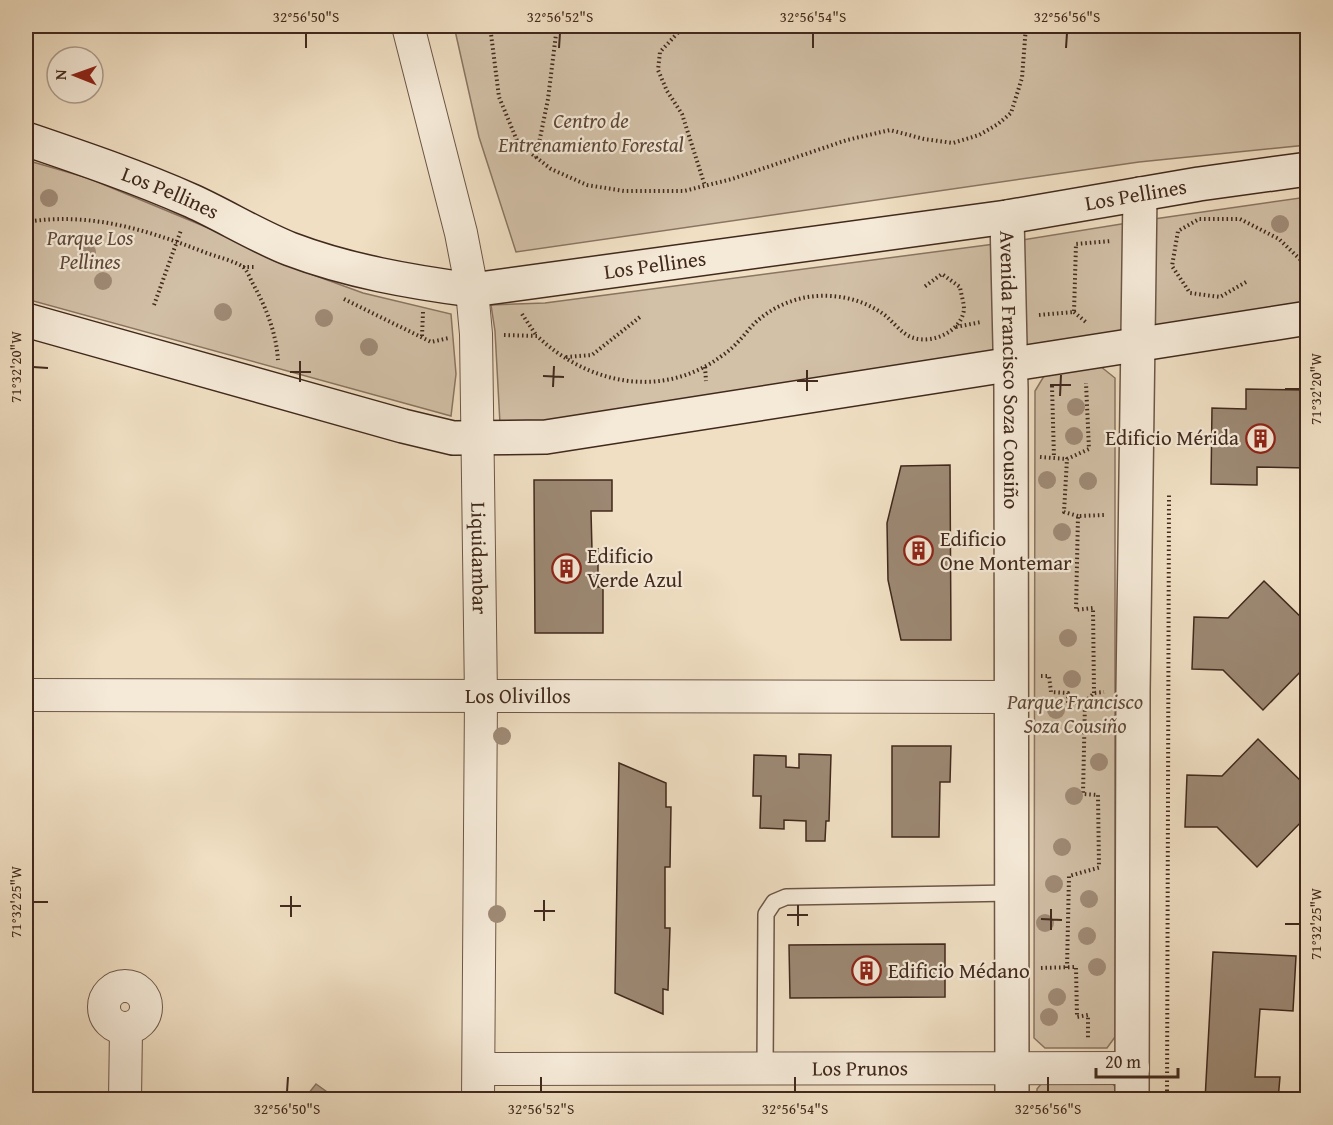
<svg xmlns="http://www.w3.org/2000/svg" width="1333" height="1125" viewBox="0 0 1333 1125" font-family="'Gentium Book Plus',serif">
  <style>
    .green { fill: #d2c0a7; stroke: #8a7462; stroke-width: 1.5 }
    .water { fill: #b4a18b; stroke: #86715f; stroke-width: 1.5 }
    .building { fill: #9c8873; stroke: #41291d; stroke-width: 1.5 }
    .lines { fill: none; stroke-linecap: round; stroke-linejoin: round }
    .service-casing { stroke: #6d5646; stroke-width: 18 }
    .minor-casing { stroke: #6d5646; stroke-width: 34 }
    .tertiary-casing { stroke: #6d5646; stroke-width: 36 }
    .secondary-casing { stroke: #41291d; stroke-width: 36 }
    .path { stroke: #41291d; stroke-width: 4; stroke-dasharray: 1.5 3; stroke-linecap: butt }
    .service { stroke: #f5ead8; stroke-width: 15 }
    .minor { stroke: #f5ead8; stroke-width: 32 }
    .tertiary { stroke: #f5ead8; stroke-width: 33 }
    .secondary { stroke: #f5ead8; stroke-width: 33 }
    .tree { fill: #a08b77 }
    .ticks { fill: none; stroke: #41291d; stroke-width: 2 }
    .labels { text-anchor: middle; stroke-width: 4.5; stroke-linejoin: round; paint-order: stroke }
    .park-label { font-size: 21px; font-style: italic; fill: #5e4739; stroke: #f5ead8 }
    .street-label { font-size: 21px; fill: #41291d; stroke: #f5ead8 }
    .poi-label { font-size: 21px; fill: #41291d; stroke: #f5ead8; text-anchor: start }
    .neatline { fill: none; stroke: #41291d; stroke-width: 2 }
    .ticks-label { font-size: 15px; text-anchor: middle; fill: #41291d }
  </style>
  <rect width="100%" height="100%" fill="#f0dfc3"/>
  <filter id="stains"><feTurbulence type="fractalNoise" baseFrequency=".00333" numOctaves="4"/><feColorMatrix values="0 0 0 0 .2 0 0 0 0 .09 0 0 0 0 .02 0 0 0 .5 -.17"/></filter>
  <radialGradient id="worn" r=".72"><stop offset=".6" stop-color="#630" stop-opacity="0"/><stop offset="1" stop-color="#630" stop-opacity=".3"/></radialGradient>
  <g class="green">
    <polygon points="454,26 1307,26 1307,145 1139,162 516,252 479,137"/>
    <polygon points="26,160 88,178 218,232 275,261 363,293 451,314 456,374 451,416 26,299"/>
    <polygon points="1307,197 1307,302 544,421 500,424 495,331 491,305 545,303 1010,242 1140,221"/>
    <polygon points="1100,366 1115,378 1115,1037 1107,1048 1045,1048 1034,1038 1035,391 1047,371"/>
    <polygon points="1108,1078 1117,1089 1117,1099 1037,1100 1037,1089 1045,1079"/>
  </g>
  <polygon class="water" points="316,1084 337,1099 315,1099 308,1094"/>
  <g class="building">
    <polygon points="1246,389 1308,390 1308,468 1257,467 1257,485 1211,484 1212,408 1246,409"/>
    <polygon points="950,465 951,640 901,640 888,580 887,523 901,466"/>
    <polygon points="534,480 612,480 612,511 591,511 592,550 598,549 598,587 603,587 603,633 535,633"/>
    <polygon points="1264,581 1308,624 1308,664 1263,710 1223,670 1192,669 1194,617 1228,618"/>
    <polygon points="1258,739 1308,788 1308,815 1257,867 1217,827 1185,827 1187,775 1222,776"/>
    <polygon points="892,746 951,746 950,782 940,782 939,837 892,837"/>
    <polygon points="799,754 831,755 829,821 826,821 825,841 806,841 806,821 784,820 784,829 760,828 761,796 753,796 754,755 786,756 786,767 799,768"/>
    <polygon points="619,763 666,783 666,807 671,807 670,867 665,867 665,928 670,928 668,990 663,989 663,1014 615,993"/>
    <polygon points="945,944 945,997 790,998 789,945"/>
    <polygon points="1213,952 1296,956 1293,1011 1260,1009 1255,1077 1280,1077 1278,1100 1205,1100"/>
  </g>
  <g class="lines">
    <defs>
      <polyline id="service" points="765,1068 766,914 774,902 786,897 1012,893"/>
      <g id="minor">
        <path id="s1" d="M408,26L461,233L472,290L476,334L481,697L478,1100"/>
        <path id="s2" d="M26,695L1011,697"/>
        <circle cx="125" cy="1007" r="21"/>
        <path id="s3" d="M479,1069L1133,1068"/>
        <polyline points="125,1100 126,1029"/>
      </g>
      <g id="tertiary">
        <path id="s4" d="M1007,217L1011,389L1012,1100"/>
        <polyline points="1132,1100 1133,692 1140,194"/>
      </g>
      <g id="secondary">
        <path id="s5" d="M26,139C82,158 138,177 192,201C225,216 257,236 290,249C348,271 411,282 472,290L1007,217L1199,184L1308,169"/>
        <polyline points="26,320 403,426 453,438 546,437 1308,318"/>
      </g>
    </defs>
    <use href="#service" class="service-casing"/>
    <use href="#minor" class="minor-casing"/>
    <use href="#tertiary" class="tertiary-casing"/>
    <use href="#secondary" class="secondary-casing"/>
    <g class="path">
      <polyline points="490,26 499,97 518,143 551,169 587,185 624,191 684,191 732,179 847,140 890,130 924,139 953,143 979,135 998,124 1011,113 1022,78 1026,26"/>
      <polyline points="684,26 660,52 658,70 667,91 682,114 705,186"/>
      <polyline points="536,158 548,99 557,26"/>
      <path d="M26,222C90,212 144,229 204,252C214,256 235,261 243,267C247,270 250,278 252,282C266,307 276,332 278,360"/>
      <polyline points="243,267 255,267"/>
      <polyline points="1246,282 1220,297 1190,293 1172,266 1178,231 1199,219 1240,219 1279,239 1308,267"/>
      <polyline points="344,299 431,342 449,338"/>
      <polyline points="154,305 181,230"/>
      <polyline points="1074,312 1087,323"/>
      <polyline points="522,314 536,335"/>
      <polyline points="1039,315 1074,312 1076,244 1111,241"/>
      <polyline points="956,327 981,322"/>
      <path d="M504,335L537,336C589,385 663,400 723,355C735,347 743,336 752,326C766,311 788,300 808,297C835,293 864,299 886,316C895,324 903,335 914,338C933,344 962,331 964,309C964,303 961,294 960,287L942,274L924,287"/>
      <polyline points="422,336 423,312"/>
      <polyline points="566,357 592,355 640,317"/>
      <polyline points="705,367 706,381"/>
      <polyline points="1052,386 1054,458"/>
      <polyline points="1040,457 1067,459"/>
      <polyline points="1078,516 1064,512 1067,459 1089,449 1086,383"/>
      <polyline points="1041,676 1049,676 1051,692 1068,693 1068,703 1085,702 1083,794 1098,795 1099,867"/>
      <polyline points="1094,693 1093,608 1076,610 1078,516 1105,515"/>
      <polyline points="1085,702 1094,693 1104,692"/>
      <polyline points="1041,968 1076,967 1077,1017 1088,1015 1088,1040"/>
      <polyline points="1067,968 1069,876 1101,867"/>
      <polyline points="1167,1100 1169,494"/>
    </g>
    <use href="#service" class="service"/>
    <use href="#minor" class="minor"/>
    <use href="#tertiary" class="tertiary"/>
    <use href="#secondary" class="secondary"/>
  </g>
  <g class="tree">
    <circle cx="49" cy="198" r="9"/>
    <circle cx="1280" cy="224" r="9"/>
    <circle cx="87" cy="252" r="9"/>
    <circle cx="103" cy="281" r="9"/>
    <circle cx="223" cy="312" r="9"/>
    <circle cx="324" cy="318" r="9"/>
    <circle cx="369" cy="347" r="9"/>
    <circle cx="1076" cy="407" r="9"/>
    <circle cx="1074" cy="436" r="9"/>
    <circle cx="1047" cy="480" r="9"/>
    <circle cx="1088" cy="481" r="9"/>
    <circle cx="1062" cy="532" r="9"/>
    <circle cx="1068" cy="638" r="9"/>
    <circle cx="1072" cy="679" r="9"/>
    <circle cx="1056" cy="710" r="9"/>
    <circle cx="502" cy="736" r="9"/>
    <circle cx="1099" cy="762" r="9"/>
    <circle cx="1074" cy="796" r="9"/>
    <circle cx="1062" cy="847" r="9"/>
    <circle cx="1054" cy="884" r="9"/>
    <circle cx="1089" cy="899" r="9"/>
    <circle cx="497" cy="914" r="9"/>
    <circle cx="1045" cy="923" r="9"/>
    <circle cx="1087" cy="936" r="9"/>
    <circle cx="1097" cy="967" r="9"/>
    <circle cx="1057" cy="997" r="9"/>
    <circle cx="1049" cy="1017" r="9"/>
  </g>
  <path class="ticks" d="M306,48V33M559,48L560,33M813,48V33M1066,48L1067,33M33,367L48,368M290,372H311M543,376L564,377M797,381H818M300,382V361M1050,385H1071M553,387L554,366M1285,389H1300M807,391V370M1060,396L1061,375M33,902H48M280,906H301M534,911H555M787,915H808M291,917V896M1041,919L1062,920M544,921V900M1285,924H1300M798,926V905M1051,930V909M287,1092L288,1077M541,1092V1077M795,1092V1077M1048,1092V1077"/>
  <defs>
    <symbol id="building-ring" viewBox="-11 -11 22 22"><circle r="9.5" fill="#f5ead8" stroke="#8f2418" stroke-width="1.5"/><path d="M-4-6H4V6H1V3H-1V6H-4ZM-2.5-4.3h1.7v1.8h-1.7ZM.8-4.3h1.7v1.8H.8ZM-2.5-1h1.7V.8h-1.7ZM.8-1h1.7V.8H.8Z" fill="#8f2418"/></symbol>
  </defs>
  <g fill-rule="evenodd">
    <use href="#building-ring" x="1244" y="422" width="33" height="33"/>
    <use href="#building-ring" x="902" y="534" width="33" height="33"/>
    <use href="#building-ring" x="550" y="552" width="33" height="33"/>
    <use href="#building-ring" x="850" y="954" width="33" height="33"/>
  </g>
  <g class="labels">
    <g class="park-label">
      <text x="591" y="128">Centro de<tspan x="591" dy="24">Entrenamiento Forestal</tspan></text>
      <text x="90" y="245">Parque Los<tspan x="90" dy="24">Pellines</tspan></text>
      <text x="1075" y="709">Parque Francisco<tspan x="1075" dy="24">Soza Cousiño</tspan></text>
    </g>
    <g class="street-label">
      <text dy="7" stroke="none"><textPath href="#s5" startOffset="154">Los Pellines</textPath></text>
      <text dy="7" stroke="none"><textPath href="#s5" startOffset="1144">Los Pellines</textPath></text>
      <text dy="7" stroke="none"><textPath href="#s5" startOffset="658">Los Pellines</textPath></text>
      <text dy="7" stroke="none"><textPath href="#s4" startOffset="153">Avenida Francisco Soza Cousiño</textPath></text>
      <text dy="7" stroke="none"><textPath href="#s1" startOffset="540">Liquidambar</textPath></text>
      <text dy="7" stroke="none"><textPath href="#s2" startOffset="492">Los Olivillos</textPath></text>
      <text dy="7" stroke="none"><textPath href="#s3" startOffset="381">Los Prunos</textPath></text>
    </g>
    <g class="poi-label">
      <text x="1239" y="445" text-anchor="end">Edificio Mérida</text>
      <text x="940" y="546">Edificio<tspan x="940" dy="24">One Montemar</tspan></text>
      <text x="587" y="563">Edificio<tspan x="587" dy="24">Verde Azul</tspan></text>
      <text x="888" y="978">Edificio Médano</text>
    </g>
  </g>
  <rect width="1333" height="1125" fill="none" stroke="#f0dfc3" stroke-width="66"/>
  <g transform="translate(75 75) rotate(271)"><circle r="28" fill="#f5ead8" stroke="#ad9d8d" stroke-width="1.5"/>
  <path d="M0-4.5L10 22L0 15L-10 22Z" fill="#8f2418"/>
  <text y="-9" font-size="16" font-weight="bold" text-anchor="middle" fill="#41291d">N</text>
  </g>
  <path d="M1096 1068v9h82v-9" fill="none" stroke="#41291d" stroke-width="3"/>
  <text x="1105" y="1068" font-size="18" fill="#41291d" stroke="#f5ead8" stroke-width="4.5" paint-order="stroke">20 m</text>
  <rect x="33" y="33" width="1267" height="1059" class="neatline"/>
  <g class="ticks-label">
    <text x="306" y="22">32°56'50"S</text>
    <text x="560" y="22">32°56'52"S</text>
    <text x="813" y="22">32°56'54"S</text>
    <text x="1067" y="22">32°56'56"S</text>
    <text transform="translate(16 367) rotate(-90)" y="5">71°32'20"W</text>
    <text transform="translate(1316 389) rotate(-90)" y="5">71°32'20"W</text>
    <text transform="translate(16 902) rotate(-90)" y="5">71°32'25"W</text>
    <text transform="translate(1316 924) rotate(-90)" y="5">71°32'25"W</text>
    <text x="287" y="1114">32°56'50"S</text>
    <text x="541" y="1114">32°56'52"S</text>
    <text x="795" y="1114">32°56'54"S</text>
    <text x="1048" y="1114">32°56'56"S</text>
  </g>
  <rect width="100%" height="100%" filter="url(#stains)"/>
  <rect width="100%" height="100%" fill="url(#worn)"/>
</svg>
